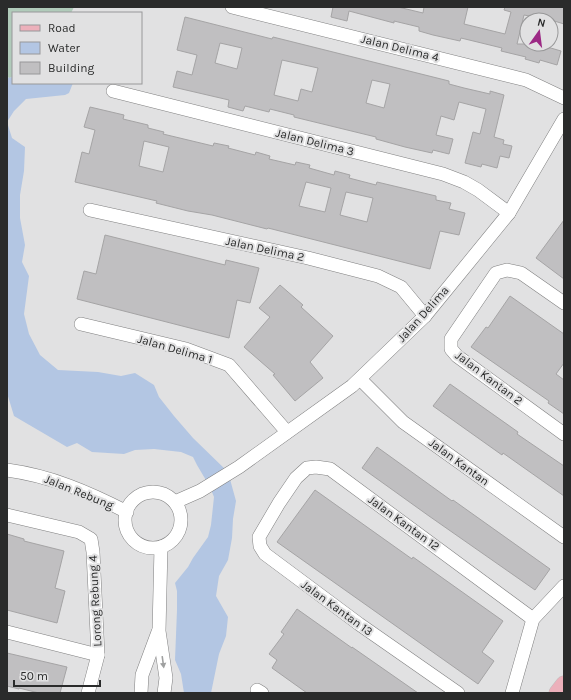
<svg xmlns="http://www.w3.org/2000/svg" width="571" height="700" viewBox="0 0 571 700" font-family="Karla,sans-serif">
  <style>
    .green { fill: #b0cbba }
    .water { fill: #b3c6e3 }
    .building { fill: #c0bfc1; stroke: #a5a4a5; fill-rule: evenodd }
    .lines { fill: none; stroke-linecap: round; stroke-linejoin: round }
    .minor-casing { stroke: #808081; stroke-width: 14 }
    .major-casing { stroke: #bfbfbf; stroke-width: 17 }
    .minor { stroke: #fff; stroke-width: 13 }
    .major { stroke: #ecb0bb; stroke-width: 16 }
    .oneway { fill: #9fa0a0 }
    .labels { text-anchor: middle; stroke-width: 4; stroke-linejoin: round; paint-order: stroke }
    .street-label { font-size: 12px; fill: #2a2b2b; stroke: #e1e1e2 }
  </style>
  <rect width="100%" height="100%" fill="#e1e1e2"/>
  <polygon class="green" points="7,7 74,7 71,13 13,13 13,76 10,78 7,77"/>
  <polygon class="water" points="13,76 13,83 73,83 69,93 65,95 26,99 14,111 7,122 12,138 25,147 24,171 20,195 20,218 25,245 22,262 29,276 24,314 29,334 40,355 58,370 98,372 121,376 135,373 154,385 159,397 174,416 193,438 228,472 236,501 233,519 232,538 228,560 219,576 216,596 228,617 226,636 219,654 211,693 184,693 181,674 175,660 177,610 177,591 175,583 188,567 193,558 208,537 211,525 214,497 210,487 197,465 193,457 181,452 154,449 135,450 124,454 92,452 77,443 67,447 14,416 7,393 7,77 10,78"/>
  <g class="building">
    <polygon points="333,7 398,7 423,13 424,7 468,7 464,24 505,34 511,12 504,10 505,7 564,7 564,24 551,20 524,15 517,44 544,44 544,46 561,51 557,65 540,60 539,63 525,59 526,57 501,51 502,48 461,38 460,41 433,35 419,31 419,27 394,21 394,23 349,11 347,21 331,17"/>
    <path d="M185,17L272,39L273,37L449,81V84L464,88L490,94V91L504,95L494,137L504,140L503,144L512,146L509,158L500,156L497,168L482,164L481,167L465,163L473,132L480,134L486,109L459,102L454,120L441,116L436,135L453,139L449,154L433,150L432,153L405,147L376,139V137L294,117V115L270,109L269,112L245,106L243,111L228,107L229,100L173,87L177,71L192,75L197,55L177,50ZM220,43L242,48L237,69L215,63ZM282,60L318,68L312,92L301,89L298,101L274,95ZM372,80L390,84L384,108L366,103Z"/>
    <path d="M90,107L124,115L123,119L148,125V128L164,132L163,134L213,146L214,143L229,146L228,148L255,155L256,152L270,156L269,159L295,165L296,162L310,165L309,168L334,175L335,171L350,175L349,178L376,185L377,182L436,196V200L451,203L449,209L465,213L459,235L440,231L430,269L268,228L267,229L212,215L188,211L156,203L157,201L75,182L82,152L89,154L95,130L84,127ZM144,141L169,147L163,172L139,166ZM306,182L331,188L325,212L299,206ZM346,192L373,198L367,222L340,215Z"/>
    <polygon points="564,220 564,279 536,258"/>
    <polygon points="105,235 225,265 226,260 259,268 250,303 237,300 229,338 77,299 84,271 96,274"/>
    <polygon points="280,285 303,305 301,307 333,336 310,362 323,378 295,401 273,375 275,374 244,347 270,317 259,308"/>
    <polygon points="510,296 564,334 564,363 556,374 564,380 564,414 548,403 549,401 471,347 486,327 488,328"/>
    <polygon points="450,384 518,432 517,434 564,466 564,496 503,453 502,455 433,406"/>
    <polygon points="377,447 452,501 453,500 550,569 535,590 429,516 362,468"/>
    <polygon points="315,490 412,559 413,557 503,621 482,652 494,661 478,684 277,542"/>
    <polygon points="7,534 24,539 24,541 64,551 55,588 65,591 57,623 7,610"/>
    <polygon points="297,609 352,648 352,647 418,693 307,693 272,668 277,660 269,654 284,634 281,632"/>
    <polygon points="7,653 67,667 60,693 39,693 19,688 19,689 7,686"/>
  </g>
  <g class="lines">
    <defs>
      <g id="minor">
        <polyline points="232,7 526,80 564,98"/>
        <polyline points="113,91 443,174 464,182 478,190 509,213"/>
        <polyline points="90,210 308,258 378,276 401,287 425,316"/>
        <polyline points="564,303 521,273 507,270 496,273 451,339 451,349 457,356 564,434"/>
        <polyline points="81,324 186,349 229,365 287,432"/>
        <polyline points="360,379 403,422 564,537"/>
        <path d="M7,470C51,476 88,492 127,512"/>
        <circle cx="153" cy="520" r="28"/>
        <polyline points="175,502 200,491 239,467 352,386 425,316 509,213 564,119"/>
        <polyline points="7,515 79,532 91,539 93,552 98,655 88,693"/>
        <polyline points="161,547 159,631 166,678 164,693"/>
        <polyline points="7,632 98,655"/>
        <polyline points="257,690 262,693"/>
        <polyline points="141,693 142,675 158,632"/>
        <polyline points="458,693 359,624 265,554 260,546 259,537 279,503 296,478 307,468 316,467 330,469 533,619"/>
        <polyline points="512,693 533,619 564,586"/>
      </g>
      <polyline id="major" points="557,693 564,684"/>
    </defs>
    <use href="#minor" class="minor-casing"/>
    <use href="#major" class="major-casing"/>
    <use href="#minor" class="minor"/>
    <use href="#major" class="major"/>
  </g>
  <defs><path id="oneway-solid" d="M-6-.8H1V-3.2L6.5 0L1 3.2V.8H-6Z"/></defs>
  <use class="oneway" href="#oneway-solid" transform="translate(163 662) rotate(82)"/>
  <g class="labels">
    <g class="street-label">
      <text transform="translate(400 48) rotate(14)" y="4">Jalan Delima 4</text>
      <text transform="translate(315 142) rotate(14)" y="4">Jalan Delima 3</text>
      <text transform="translate(265 249) rotate(12)" y="4">Jalan Delima 2</text>
      <text transform="translate(423 314) rotate(-48)" y="4">Jalan Delima</text>
      <text transform="translate(175 349) rotate(16)" y="4">Jalan Delima 1</text>
      <text transform="translate(489 378) rotate(37)" y="4">Jalan Kantan 2</text>
      <text transform="translate(459 462) rotate(36)" y="4">Jalan Kantan</text>
      <text transform="translate(79 492) rotate(22)" y="4">Jalan Rebung</text>
      <text transform="translate(404 523) rotate(36)" y="4">Jalan Kantan 12</text>
      <text transform="translate(95 601) rotate(-93)" y="4">Lorong Rebung 4</text>
      <text transform="translate(337 608) rotate(36)" y="4">Jalan Kantan 13</text>
    </g>
  </g>
  <rect width="571" height="700" fill="none" stroke="#2a2b2b" stroke-width="16"/>
  <rect x="12" y="12" width="130" height="72" fill="#e1e1e2" stroke="#989899"/>
  <rect x="20" y="25" width="20" height="6" fill="#ecb0bb" stroke="#989899"/>
  <text x="48" y="32" font-size="12" fill="#2a2b2b">Road</text>
  <rect x="20" y="42" width="20" height="12" fill="#b3c6e3" stroke="#989899"/>
  <text x="48" y="52" font-size="12" fill="#2a2b2b">Water</text>
  <rect x="20" y="62" width="20" height="12" fill="#c0bfc1" stroke="#989899"/>
  <text x="48" y="72" font-size="12" fill="#2a2b2b">Building</text>
  <g transform="translate(539 32) rotate(14)"><circle r="19" fill="#e1e1e2" stroke="#989899"/>
  <path d="M0-3L7 15L0 10L-7 15Z" fill="#9c2985"/>
  <text y="-6" font-size="11" font-weight="bold" text-anchor="middle" fill="#2a2b2b">N</text>
  </g>
  <path d="M14 680v6h86v-6" fill="none" stroke="#2a2b2b" stroke-width="2"/>
  <text x="20" y="680" font-size="12" fill="#2a2b2b" stroke="#e1e1e2" stroke-width="3" paint-order="stroke">50 m</text>
</svg>
